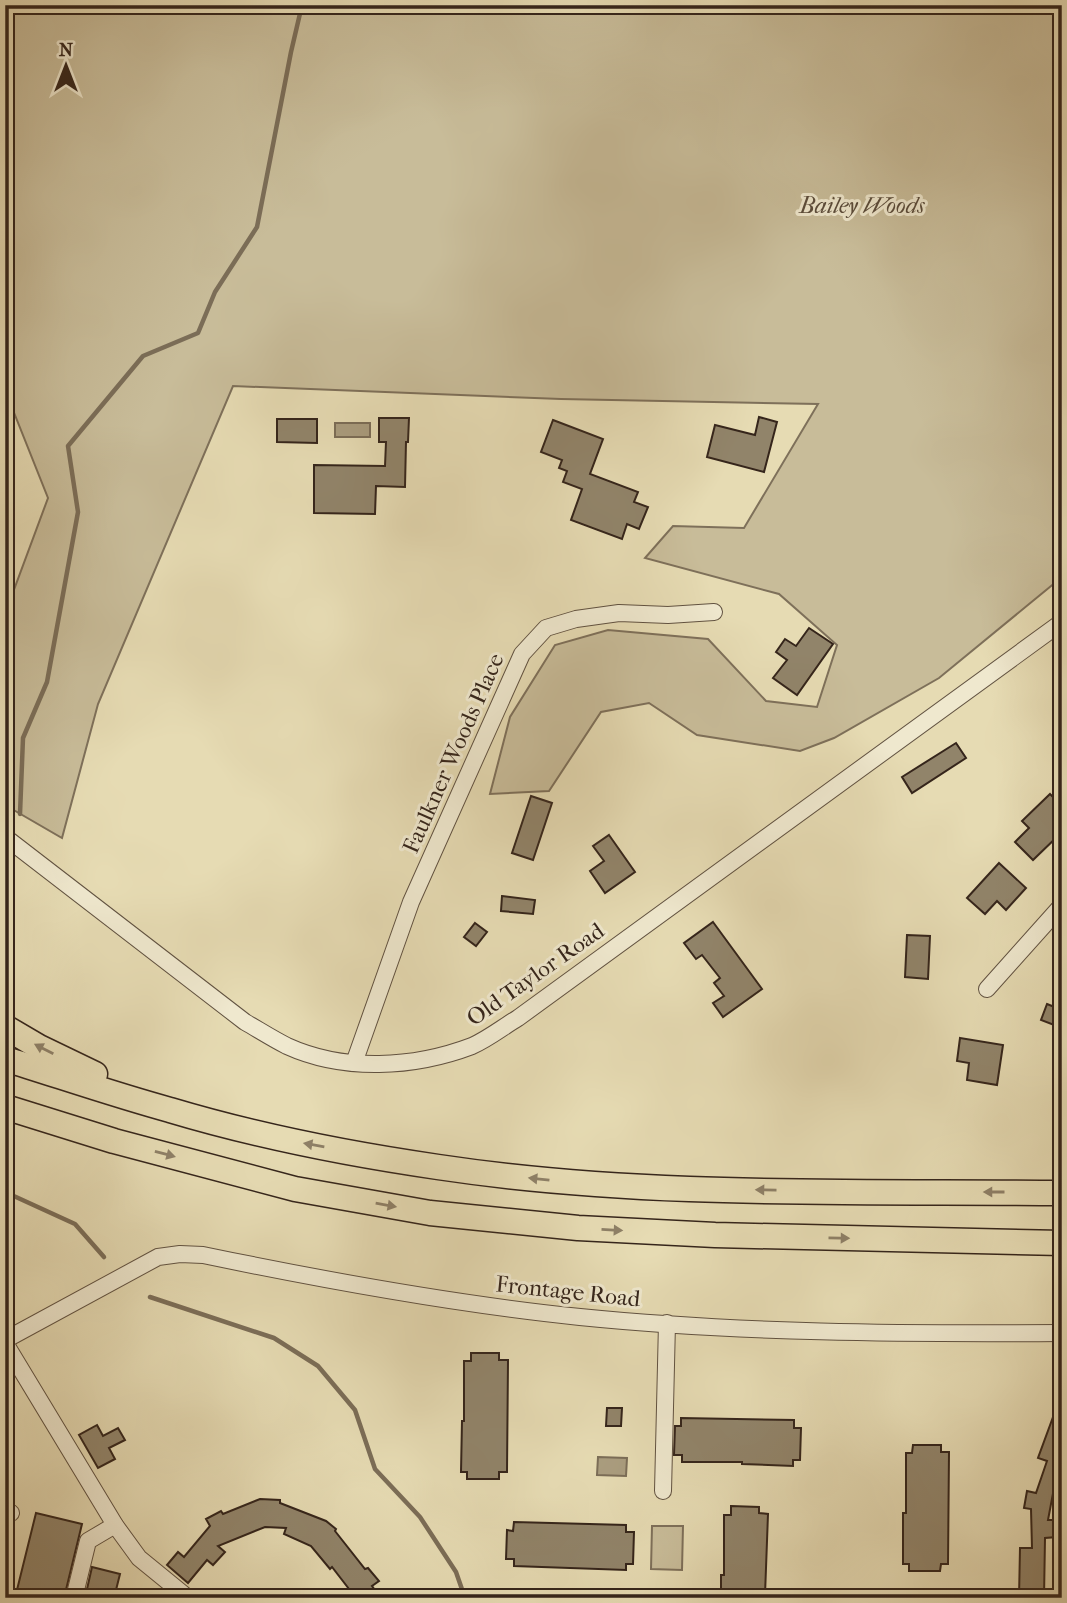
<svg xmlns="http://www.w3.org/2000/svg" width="1067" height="1603" viewBox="0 0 1067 1603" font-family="'IM FELL French Canon',serif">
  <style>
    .green { fill: #c8bc99; stroke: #7e705a; stroke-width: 2 }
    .water { fill: #aa9d7f; stroke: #7b6d57; stroke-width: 2 }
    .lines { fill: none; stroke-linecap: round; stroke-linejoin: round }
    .stream { stroke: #7b6d57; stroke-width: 4.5 }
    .building { fill: #91846a; stroke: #35251b; stroke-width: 2 }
    .minor-casing { stroke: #615241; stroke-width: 18 }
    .highway-casing { stroke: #35251b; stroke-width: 27 }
    .minor { stroke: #efe8ce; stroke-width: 16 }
    .highway { stroke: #e6dbb3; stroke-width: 24 }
    .oneway { fill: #8e8067 }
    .labels { text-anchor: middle; stroke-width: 6; stroke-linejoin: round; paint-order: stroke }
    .park-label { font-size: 23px; font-style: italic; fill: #5a4b3a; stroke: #efe8ce }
    .street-label { font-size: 23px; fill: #35251b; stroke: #efe8ce }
  </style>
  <rect width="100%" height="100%" fill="#e6dbb3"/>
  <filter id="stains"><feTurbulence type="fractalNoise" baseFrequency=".00286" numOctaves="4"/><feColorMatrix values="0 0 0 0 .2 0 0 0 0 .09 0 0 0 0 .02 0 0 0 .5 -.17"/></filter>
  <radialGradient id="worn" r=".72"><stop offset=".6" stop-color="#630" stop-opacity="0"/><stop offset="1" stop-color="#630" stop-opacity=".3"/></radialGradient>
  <g class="green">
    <polygon points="5,5 1062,5 1062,577 939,678 834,738 800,751 697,735 649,703 601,712 549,791 490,794 510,717 555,645 608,630 708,639 766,701 817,707 837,645 779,594 645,558 673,526 744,528 818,404 561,399 233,386 98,704 62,838 5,805 5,614 48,498 5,390"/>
    <polygon points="652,1526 683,1526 682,1570 651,1569"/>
  </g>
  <g class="water">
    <rect x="335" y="423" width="35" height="14"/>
    <polygon points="598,1457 627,1458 626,1476 597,1475"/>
  </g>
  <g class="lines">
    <g class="stream">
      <polyline points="20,814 23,738 47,682 78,512 68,446 143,356 198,333 215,292 257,227 291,52 302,5"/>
      <polyline points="5,1192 75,1224 104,1257"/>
      <polyline points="150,1297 274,1338 318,1366 355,1410 375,1469 420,1517 456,1572 465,1598"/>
    </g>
  </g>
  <g class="building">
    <polygon points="759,417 777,422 764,472 707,457 715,425 755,435"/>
    <polygon points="379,418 409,418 408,442 406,442 405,487 376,486 375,514 314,513 314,465 385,466 386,442 379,442"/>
    <polygon points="277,419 317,419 317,443 277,442"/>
    <polygon points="553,420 603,439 590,474 638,492 634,502 648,507 639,529 627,524 622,539 571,520 582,489 563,482 567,471 559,468 562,460 541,452"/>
    <polygon points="809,628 833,644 797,695 773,678 787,660 776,652 785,639 796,646"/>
    <polygon points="956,743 966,758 912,793 902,777"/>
    <polygon points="1050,794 1062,806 1062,832 1033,860 1015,842 1029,828 1022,821"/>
    <polygon points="531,796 552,803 533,860 512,853"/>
    <polygon points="609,835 635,872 605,893 590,871 604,861 593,846"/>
    <polygon points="999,863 1026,888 1006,910 997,901 985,914 967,898"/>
    <polygon points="502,896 535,900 533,914 501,911"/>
    <polygon points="713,922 762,989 723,1017 713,1003 724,996 714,983 720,978 702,955 696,959 684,943"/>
    <polygon points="475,923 487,932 476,946 464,937"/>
    <polygon points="907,935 930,936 928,979 905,977"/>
    <polygon points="1047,1004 1062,1010 1062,1028 1041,1020"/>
    <polygon points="960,1038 1003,1045 997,1085 967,1080 969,1063 957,1061"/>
    <polygon points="471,1353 499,1353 499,1360 508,1360 507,1472 499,1472 499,1479 467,1479 467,1472 461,1472 462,1421 464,1421 464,1361 471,1361"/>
    <polygon points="1060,1398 1062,1491 1054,1488 1048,1520 1056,1520 1057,1537 1045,1538 1044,1598 1019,1598 1020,1548 1032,1548 1031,1509 1024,1508 1027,1491 1036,1493 1047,1461 1038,1458"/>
    <polygon points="607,1408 622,1408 621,1426 606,1426"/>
    <polygon points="681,1418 794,1420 794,1428 801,1428 800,1460 793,1460 793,1466 742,1464 742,1462 682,1462 682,1455 674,1455 675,1426 681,1426"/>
    <polygon points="97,1425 103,1436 118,1428 125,1440 109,1448 115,1459 98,1468 79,1435"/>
    <polygon points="913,1445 941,1445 941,1452 949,1452 948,1564 941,1564 940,1571 909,1571 909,1564 903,1564 903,1513 906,1513 906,1453 912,1453"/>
    <polygon points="260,1499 280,1500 280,1503 326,1521 336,1529 335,1531 365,1569 368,1568 379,1581 372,1586 381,1598 356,1598 332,1567 330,1569 311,1546 284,1534 286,1528 265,1527 218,1546 225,1552 213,1565 207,1560 188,1583 167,1565 178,1552 184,1557 210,1526 206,1519 221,1511 223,1514"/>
    <polygon points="731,1506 759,1507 759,1513 768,1514 765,1595 759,1595 759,1598 723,1598 723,1595 721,1595 721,1575 724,1575 724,1515 731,1515"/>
    <polygon points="36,1513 82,1524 64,1598 15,1598"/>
    <polygon points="514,1522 626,1525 626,1532 634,1532 633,1564 626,1564 626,1570 514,1566 514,1559 506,1559 507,1530 513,1531"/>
    <polygon points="92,1567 120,1574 114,1598 85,1598"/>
  </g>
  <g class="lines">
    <defs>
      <g id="minor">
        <path d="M5,837L245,1022C259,1030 273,1039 287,1046C344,1072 414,1068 472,1046C488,1039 503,1027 518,1018L1062,622"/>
        <polyline points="987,989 1062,905"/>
        <polyline points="354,1063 411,902 522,654 546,628 576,619 619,613 668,615 714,612"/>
        <path d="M5,1340L158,1257L180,1254L203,1255C328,1281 453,1304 580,1317C740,1333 901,1334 1062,1333"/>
        <polyline points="5,1343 115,1525 139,1558 188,1598"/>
        <polyline points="663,1491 667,1323"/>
        <polyline points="5,1512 11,1513"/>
        <polyline points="74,1598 88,1541 115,1525"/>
      </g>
      <g id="highway">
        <polyline points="5,1027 39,1047 95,1074"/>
        <path d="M5,1059C60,1076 115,1095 170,1110C257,1136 348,1154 438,1167C644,1198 854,1191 1062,1193"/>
        <polyline points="5,1107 114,1141 295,1189 430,1213 578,1228 715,1235 1062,1243"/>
      </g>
    </defs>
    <use href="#minor" class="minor-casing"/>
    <use href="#highway" class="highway-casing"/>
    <use href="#minor" class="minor"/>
    <use href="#highway" class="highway"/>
  </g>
  <defs><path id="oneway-solid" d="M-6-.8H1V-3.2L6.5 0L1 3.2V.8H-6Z" transform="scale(1.75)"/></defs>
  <g class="oneway">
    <use href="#oneway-solid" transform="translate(44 1049) rotate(-153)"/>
    <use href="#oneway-solid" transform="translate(314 1145) rotate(-170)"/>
    <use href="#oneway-solid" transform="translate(165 1154) rotate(15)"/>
    <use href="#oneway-solid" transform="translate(539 1179) rotate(-174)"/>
    <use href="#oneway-solid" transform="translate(766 1190) rotate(-179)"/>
    <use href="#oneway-solid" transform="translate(994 1192) rotate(-180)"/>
    <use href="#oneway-solid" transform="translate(386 1205) rotate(10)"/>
    <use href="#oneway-solid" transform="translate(612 1230) rotate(3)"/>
    <use href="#oneway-solid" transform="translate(839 1238) rotate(1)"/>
  </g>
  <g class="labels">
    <g class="park-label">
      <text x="862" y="213">Bailey Woods</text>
    </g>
    <g class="street-label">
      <text transform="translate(453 753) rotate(-66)" y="8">Faulkner Woods Place</text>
      <text transform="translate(535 974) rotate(-35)" y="8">Old Taylor Road</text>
      <text transform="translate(568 1291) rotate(6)" y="8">Frontage Road</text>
    </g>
  </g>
  <rect width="1067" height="1603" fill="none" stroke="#e6dbb3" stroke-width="28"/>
  <rect x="7" y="7" width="1053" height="1589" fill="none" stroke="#35251b" stroke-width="3.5"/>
  <rect x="14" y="14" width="1039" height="1575" fill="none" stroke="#35251b" stroke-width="2"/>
  <g transform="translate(66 66)" stroke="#efe8ce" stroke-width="5" paint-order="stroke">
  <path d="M0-5L12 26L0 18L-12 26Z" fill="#35251b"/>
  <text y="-10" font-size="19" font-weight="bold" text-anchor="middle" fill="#35251b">N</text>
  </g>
  <rect width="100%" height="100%" filter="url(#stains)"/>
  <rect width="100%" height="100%" fill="url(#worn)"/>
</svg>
